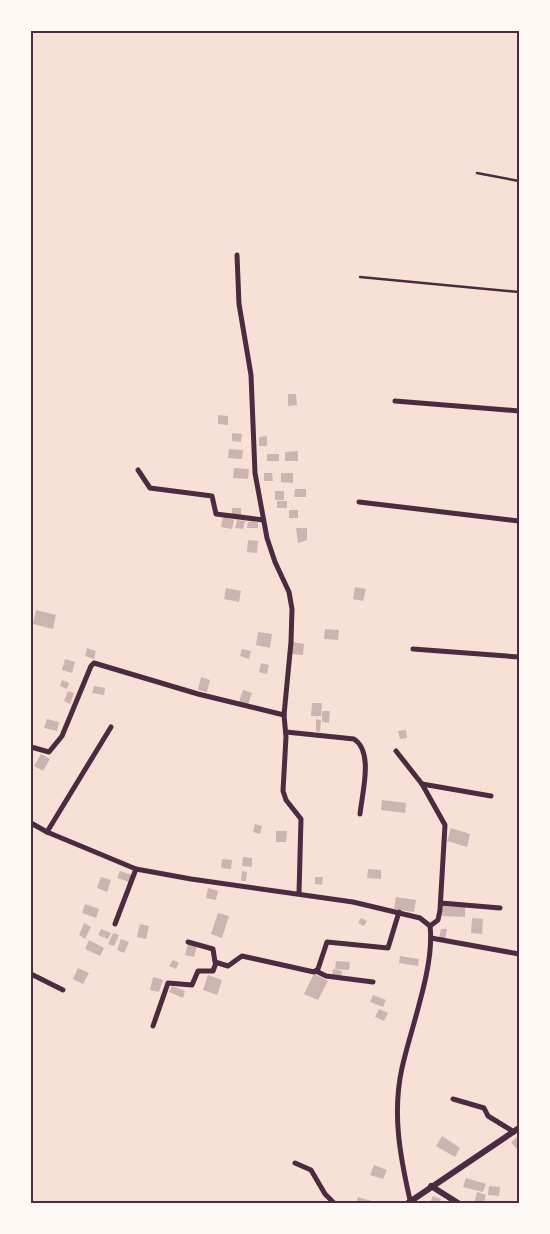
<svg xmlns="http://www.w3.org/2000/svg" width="550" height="1234" viewBox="0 0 550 1234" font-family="Lato,sans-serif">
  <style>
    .building { fill: #ccb4b1 }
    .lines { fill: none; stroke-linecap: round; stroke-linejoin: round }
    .service { stroke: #4a2c40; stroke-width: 2.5 }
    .minor { stroke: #4a2c40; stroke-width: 5 }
    .tertiary { stroke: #4a2c40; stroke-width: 6 }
    .neatline { fill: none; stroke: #4a2c40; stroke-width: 2 }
  </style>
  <rect width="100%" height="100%" fill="#f7e1d7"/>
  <g class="building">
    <polygon points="288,394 296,394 297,405 288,406"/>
    <polygon points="218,415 228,416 228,425 218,424"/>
    <polygon points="232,433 242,434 241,442 232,441"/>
    <polygon points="267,436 267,446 259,446 259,437"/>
    <polygon points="229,449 243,450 242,459 228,458"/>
    <polygon points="298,451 298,461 285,461 285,452"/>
    <rect x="267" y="454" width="12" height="7"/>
    <polygon points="234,468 249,469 248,479 233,478"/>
    <polygon points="264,473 272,473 273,481 264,481"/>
    <polygon points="281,473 293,473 293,483 281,482"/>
    <polygon points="295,489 306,489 306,497 294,497"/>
    <rect x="275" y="491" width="9" height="9"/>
    <rect x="277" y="501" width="10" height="7"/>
    <rect x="232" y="508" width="9" height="8"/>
    <rect x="289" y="510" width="9" height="8"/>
    <polygon points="223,517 234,520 232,529 221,527"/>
    <polygon points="237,520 245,521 243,529 235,528"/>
    <polygon points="248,522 258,522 258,528 247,528"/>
    <polygon points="296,528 307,528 307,540 298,543"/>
    <polygon points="248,540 258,541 257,553 247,552"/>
    <polygon points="355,587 366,589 363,601 353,599"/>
    <polygon points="226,588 241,591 239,602 224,599"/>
    <polygon points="36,610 56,615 53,629 33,624"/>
    <polygon points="325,629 339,630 338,640 324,639"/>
    <polygon points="258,632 272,634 270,648 256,645"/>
    <polygon points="293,642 304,644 303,655 291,654"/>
    <polygon points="87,648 96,651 94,659 85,656"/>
    <polygon points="242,649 251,651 249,659 240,656"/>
    <polygon points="65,659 75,662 72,673 62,670"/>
    <polygon points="261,663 269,665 267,674 259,672"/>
    <polygon points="201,677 210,680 207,692 198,690"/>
    <polygon points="62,680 69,683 67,689 60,686"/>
    <polygon points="94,686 105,688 104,695 92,693"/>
    <polygon points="243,690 252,693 248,705 239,702"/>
    <polygon points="68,691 74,693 70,704 64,701"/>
    <polygon points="312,703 322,703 321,716 311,716"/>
    <polygon points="322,711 330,711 329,723 322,722"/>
    <polygon points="47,719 59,722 57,731 44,728"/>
    <polygon points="316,719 321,720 320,732 316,731"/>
    <polygon points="406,730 407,738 400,739 398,731"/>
    <polygon points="41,754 50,759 43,771 34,766"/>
    <polygon points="382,800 406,803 405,813 381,810"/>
    <polygon points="255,824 262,826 260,834 253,832"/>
    <polygon points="451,828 470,834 467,847 447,841"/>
    <polygon points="276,831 287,831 286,842 276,842"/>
    <polygon points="243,857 252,858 252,867 242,866"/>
    <polygon points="222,859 232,860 231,869 221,868"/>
    <polygon points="368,869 381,870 381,879 367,878"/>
    <polygon points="120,871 132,875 129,882 117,878"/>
    <polygon points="242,871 247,872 246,881 241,881"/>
    <polygon points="101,877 111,880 107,892 97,888"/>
    <polygon points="315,877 323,877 322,885 315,884"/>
    <polygon points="208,888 218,891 216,900 206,898"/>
    <polygon points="396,897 416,900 414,912 394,909"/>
    <polygon points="85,904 99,909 96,918 82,913"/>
    <polygon points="443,905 465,906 465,917 442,916"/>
    <polygon points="218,913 229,916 222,938 211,934"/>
    <polygon points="361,918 367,921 364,926 358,923"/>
    <polygon points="472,918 483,919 482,934 471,933"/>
    <polygon points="84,923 91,927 85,939 79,935"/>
    <polygon points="140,924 149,926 146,939 137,937"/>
    <polygon points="101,929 111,933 108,939 98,935"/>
    <polygon points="441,929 447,929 445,940 439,939"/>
    <polygon points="113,933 119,935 114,946 108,944"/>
    <polygon points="121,939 129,942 124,953 117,950"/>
    <polygon points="89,940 104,948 100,956 85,949"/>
    <polygon points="188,944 197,946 194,957 185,955"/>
    <polygon points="400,956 419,959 418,966 399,963"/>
    <polygon points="173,960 179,963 176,969 169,966"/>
    <polygon points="336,961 350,962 349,970 335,969"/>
    <polygon points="78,968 89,973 83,984 73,979"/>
    <polygon points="333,969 342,971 341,977 332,975"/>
    <polygon points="314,974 328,981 318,1000 304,994"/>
    <polygon points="208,975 222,980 217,995 203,990"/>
    <polygon points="153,977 163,980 159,992 150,990"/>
    <polygon points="172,986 185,991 183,998 169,992"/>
    <polygon points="373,995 386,1000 383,1007 370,1002"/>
    <polygon points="379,1009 388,1013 384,1021 375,1017"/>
    <polygon points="442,1136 460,1148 455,1157 436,1146"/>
    <polygon points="519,1136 519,1152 511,1142"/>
    <polygon points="374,1165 387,1170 383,1179 370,1175"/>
    <polygon points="466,1178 486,1184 483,1192 463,1187"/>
    <polygon points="489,1186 500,1187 499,1196 488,1195"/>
    <polygon points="477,1192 486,1195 484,1203 474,1203"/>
    <polygon points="433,1196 441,1199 440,1203 430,1203"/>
    <polygon points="358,1197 375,1202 375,1203 356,1203"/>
  </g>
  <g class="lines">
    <g class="service">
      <polyline points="477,173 519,181"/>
      <polyline points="360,277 519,292"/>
    </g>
    <g class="minor">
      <polyline points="237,255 239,304 251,375 255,473 267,538 275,562 289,592 292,609 291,642 284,715 286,737 283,791 286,800 301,819 299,893"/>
      <polyline points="395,401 519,411"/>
      <polyline points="138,470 150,488 212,496 216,514 263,520"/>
      <polyline points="359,502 519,521"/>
      <polyline points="413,649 519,657"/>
      <path d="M286,732L354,739C374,752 362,793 360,814"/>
      <polyline points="31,747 49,752 62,736 91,666 94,663 198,694 284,715"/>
      <polyline points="396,751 422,784 445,825 440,910 438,920 430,926"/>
      <polyline points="422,784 491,796"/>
      <path d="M31,823L47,832L136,869L191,879L353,902L420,918L430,926C435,966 411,1027 402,1068C392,1113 400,1156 410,1200"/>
      <polyline points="47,832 111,727"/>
      <polyline points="441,903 500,908"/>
      <polyline points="115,924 136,869"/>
      <polyline points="431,938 519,954"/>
      <polyline points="188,942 213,949 215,962 228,966 242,956 314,972 318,969 327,942 388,948 399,912"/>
      <polyline points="316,971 326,976 373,982"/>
      <polyline points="31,974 63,990"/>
      <polyline points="153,1026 168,983 192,985 198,971 213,971 216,963"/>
      <polyline points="453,1099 484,1108 488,1116 514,1132"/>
      <polyline points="295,1163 311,1170 325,1194 334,1203"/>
    </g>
    <g class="tertiary">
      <polyline points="431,1186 458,1203"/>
      <polyline points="408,1203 519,1128"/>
    </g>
  </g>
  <rect width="550" height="1234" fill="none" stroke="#fffaf5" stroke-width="65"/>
  <rect x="32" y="32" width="486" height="1170" class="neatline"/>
</svg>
